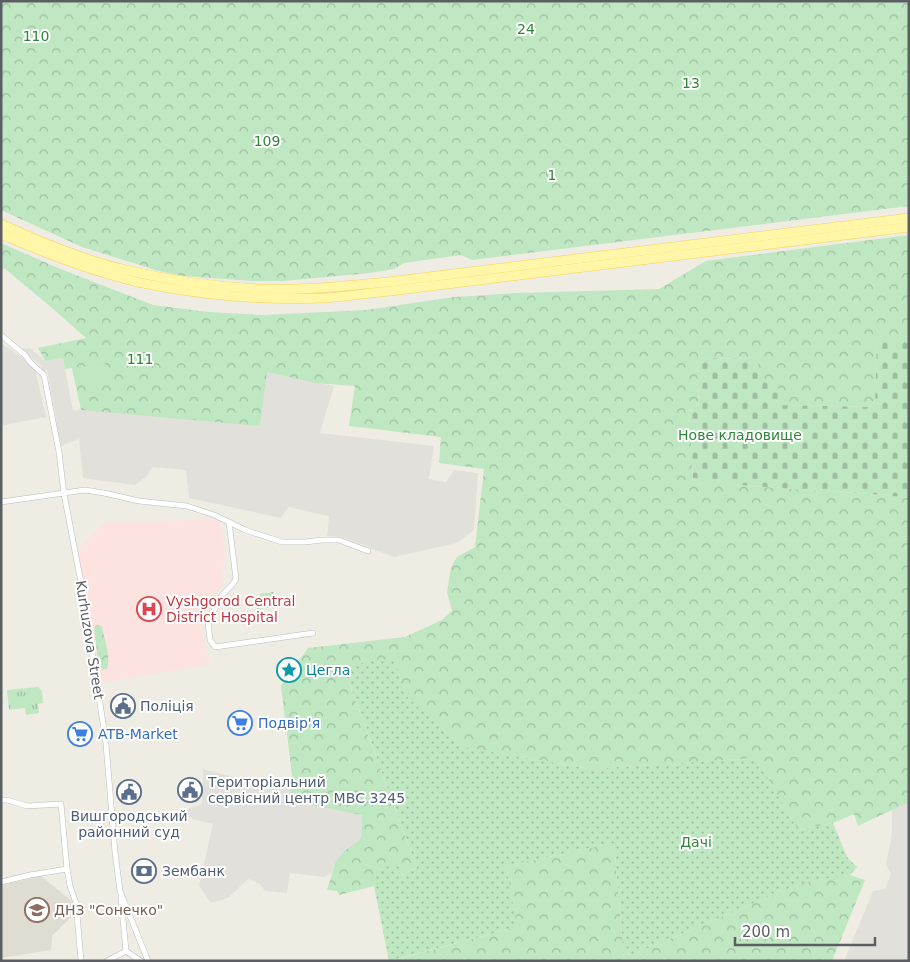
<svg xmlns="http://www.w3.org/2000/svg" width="910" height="962" viewBox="0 0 910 962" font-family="'DejaVu Sans',sans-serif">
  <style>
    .industrial { fill: #e2e0db }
    .education { fill: #dfdcd1 }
    .medical { fill: #fce3df }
    .grass { fill: url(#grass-tufts) }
    .forest { fill: url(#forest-crowns) }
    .cemetery { fill: url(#cemetery-stones) }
    .park { fill: url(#park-dots) }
    .pitch { fill: #bfe7c1 }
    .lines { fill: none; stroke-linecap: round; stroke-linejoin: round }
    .street-casing { stroke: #b8bbc0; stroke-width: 6 }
    .primary-casing { stroke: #f6d255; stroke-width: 10 }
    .street { stroke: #fff; stroke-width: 5 }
    .primary { stroke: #fff6a8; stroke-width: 9 }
    .labels { text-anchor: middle; stroke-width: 4; stroke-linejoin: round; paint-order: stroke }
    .park-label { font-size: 14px; fill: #31853b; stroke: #fff }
    .health-label { font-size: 14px; fill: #be3a42; stroke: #fff; text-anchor: start }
    .street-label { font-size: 14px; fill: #5b5f64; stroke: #fff }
    .culture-label { font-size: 14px; fill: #0d838f; stroke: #fff; text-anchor: start }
    .service-label { font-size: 14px; fill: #4e5e75; stroke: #fff; text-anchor: start }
    .shop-label { font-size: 14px; fill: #366cbe; stroke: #fff; text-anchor: start }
    .education-label { font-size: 14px; fill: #785e54; stroke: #fff; text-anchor: start }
  </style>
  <defs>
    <pattern id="grass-tufts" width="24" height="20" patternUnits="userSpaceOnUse" patternTransform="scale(1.25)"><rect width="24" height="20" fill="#bfe7c1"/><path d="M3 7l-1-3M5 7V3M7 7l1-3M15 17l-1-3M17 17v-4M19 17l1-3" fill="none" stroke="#9ebea0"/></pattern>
    <pattern id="forest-crowns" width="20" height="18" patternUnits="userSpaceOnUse" patternTransform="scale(1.25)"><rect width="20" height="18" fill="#bfe7c1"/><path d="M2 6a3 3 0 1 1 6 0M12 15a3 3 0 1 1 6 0" fill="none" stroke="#9ebea0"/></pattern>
    <pattern id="cemetery-stones" width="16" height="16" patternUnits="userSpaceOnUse" patternTransform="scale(1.25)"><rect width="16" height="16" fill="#bfe7c1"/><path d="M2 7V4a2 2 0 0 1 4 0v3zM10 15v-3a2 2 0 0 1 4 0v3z" fill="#9ebea0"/></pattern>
    <pattern id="park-dots" width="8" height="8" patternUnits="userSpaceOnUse" patternTransform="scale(1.25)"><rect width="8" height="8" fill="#bfe7c1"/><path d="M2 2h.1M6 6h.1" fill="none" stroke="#9ebea0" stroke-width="1.8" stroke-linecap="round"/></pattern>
  </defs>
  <rect width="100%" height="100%" fill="#efede3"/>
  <g class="industrial">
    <polygon points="1,343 27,361 35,369 46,417 1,426"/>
    <polygon points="30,348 45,361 63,358 73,410 86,409 260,425 266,372 334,386 320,433 434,446 429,479 446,482 454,470 478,473 474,530 457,543 394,557 342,537 327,536 329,516 288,507 281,518 189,498 186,470 152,467 146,477 135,485 83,478 79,439 61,446 47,370 43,371 41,365 19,349"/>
    <polygon points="203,769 270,787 293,783 362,814 361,839 344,851 336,861 332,873 324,877 290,873 287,893 265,891 260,884 248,879 228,898 211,903 199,886 213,824 192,819 192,817 187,817 187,809 202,804"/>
    <polygon points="909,802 909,961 844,961 873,891 885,889 891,873 886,865 892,834 892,810"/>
  </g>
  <polygon class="education" points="41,876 74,903 71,917 52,936 51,950 1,958 1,889 3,885"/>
  <polygon class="medical" points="220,519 226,558 221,570 223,585 218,591 200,628 211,664 102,683 78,549 104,523"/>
  <polygon class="grass" points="38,687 42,691 43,703 38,704 39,713 26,715 25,708 9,710 7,690"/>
  <g class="forest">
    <polygon points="1,1 909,1 909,206 472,260 461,255 404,263 394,269 370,273 283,281 253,281 183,276 159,271 82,247 1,210"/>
    <polygon points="909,235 909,339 877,339 876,407 777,405 778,380 757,379 758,359 697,358 699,410 689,410 693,478 749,486 884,495 909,498 909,802 858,826 854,814 833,823 798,830 756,758 590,769 463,747 408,698 394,662 343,667 417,868 374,886 339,895 337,891 327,890 336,861 344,851 361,839 362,815 287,800 293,783 281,686 308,648 405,637 442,620 452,611 447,592 451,567 457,557 475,547 484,469 439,463 441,437 349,426 355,386 315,383 267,372 260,426 81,410 72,368 65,369 63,358 45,361 38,348 86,338 51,307 4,268 1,273 1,243 58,268 153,305 208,312 263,315 366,310 454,297 516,293 659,289 706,261"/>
    <path d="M98,625H100L102,628C105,641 111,657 107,669L102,670L99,666L94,629L95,626Z"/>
    <polygon points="614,843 624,958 804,882 850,875 865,880 832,961 391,961 516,927 506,866"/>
  </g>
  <polygon class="cemetery" points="877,339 909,339 909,498 884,495 749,486 693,478 689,411 699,409 697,358 758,359 758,379 778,379 778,405 875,407"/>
  <g class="park">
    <polygon points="273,592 275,607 257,609 256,600 260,597 260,594"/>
    <path d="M388,659L394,662L408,698L463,747L590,769L756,758L798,830L833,823L847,857L857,867L850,875L804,882L624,958L614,843L506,866L517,927L389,961L374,886L378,884L374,875C382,864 387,862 399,867L401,875L417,868L343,666Z"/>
  </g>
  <polygon class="pitch" points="106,364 109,378 76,384 72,368"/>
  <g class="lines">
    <defs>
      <g id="street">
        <polyline points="1,335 25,355 30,362 44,375 59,452 64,494 83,593 103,723 106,744 115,852 120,891 148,961"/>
        <polyline points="1,502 85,490 104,493 139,501 187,506 214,515 229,522 236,579 232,585 222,595 208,622 210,640 215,647 313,633"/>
        <polyline points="229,522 245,530 282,542 305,542 322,540 339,540 368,551"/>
        <polyline points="1,800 7,800 27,806 61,804 67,869 70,886 76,903 81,961"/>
        <polyline points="1,882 30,875 67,869"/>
        <polyline points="121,898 126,951"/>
        <polyline points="126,951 141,961"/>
        <polyline points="107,961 126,951"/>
      </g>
      <g id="primary">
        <path d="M1,224C41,242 83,260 126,270C169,280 215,287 259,289C302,291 345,286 388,282L909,218"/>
        <path d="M1,234C40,251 81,267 122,278C142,284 162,287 182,290C228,297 275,300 322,298C344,297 367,293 390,291L909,227"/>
      </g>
    </defs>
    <use href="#street" class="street-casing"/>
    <use href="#primary" class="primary-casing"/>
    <use href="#street" class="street"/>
    <use href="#primary" class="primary"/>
  </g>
  <defs>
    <symbol id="hospital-ring" viewBox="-11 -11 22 22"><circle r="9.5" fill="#fff" stroke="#e0444e" stroke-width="1.5"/><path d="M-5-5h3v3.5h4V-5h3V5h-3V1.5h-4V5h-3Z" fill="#e0444e"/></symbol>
    <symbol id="sight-ring" viewBox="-11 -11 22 22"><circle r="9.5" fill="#fff" stroke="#0f9aa8" stroke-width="1.5"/><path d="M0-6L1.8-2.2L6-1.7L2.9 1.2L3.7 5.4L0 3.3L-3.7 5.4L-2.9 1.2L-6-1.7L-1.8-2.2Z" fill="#0f9aa8"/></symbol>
    <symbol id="civic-ring" viewBox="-11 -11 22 22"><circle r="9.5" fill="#fff" stroke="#5c6f8a" stroke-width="1.5"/><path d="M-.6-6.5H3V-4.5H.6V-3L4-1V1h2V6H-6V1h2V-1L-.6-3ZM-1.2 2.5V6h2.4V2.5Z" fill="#5c6f8a"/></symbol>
    <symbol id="supermarket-ring" viewBox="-11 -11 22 22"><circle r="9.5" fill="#fff" stroke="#3f7fe0" stroke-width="1.5"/><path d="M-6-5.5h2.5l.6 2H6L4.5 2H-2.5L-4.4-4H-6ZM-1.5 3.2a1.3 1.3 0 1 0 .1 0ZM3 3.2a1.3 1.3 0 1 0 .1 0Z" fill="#3f7fe0"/></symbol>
    <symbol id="bank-ring" viewBox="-11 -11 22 22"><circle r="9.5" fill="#fff" stroke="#5c6f8a" stroke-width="1.5"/><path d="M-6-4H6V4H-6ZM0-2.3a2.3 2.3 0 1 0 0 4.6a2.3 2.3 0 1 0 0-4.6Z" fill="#5c6f8a"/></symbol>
    <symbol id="school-ring" viewBox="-11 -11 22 22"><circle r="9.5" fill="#fff" stroke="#8d6e63" stroke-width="1.5"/><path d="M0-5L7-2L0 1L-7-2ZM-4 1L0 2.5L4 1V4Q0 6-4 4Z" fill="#8d6e63"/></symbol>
  </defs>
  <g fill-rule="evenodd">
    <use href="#hospital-ring" x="135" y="595" width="28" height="28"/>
    <use href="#sight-ring" x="275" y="656" width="28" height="28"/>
    <use href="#civic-ring" x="109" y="692" width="28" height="28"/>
    <use href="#supermarket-ring" x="226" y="709" width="28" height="28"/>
    <use href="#supermarket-ring" x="66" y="720" width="28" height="28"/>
    <use href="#civic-ring" x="176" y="776" width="28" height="28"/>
    <use href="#civic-ring" x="115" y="778" width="28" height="28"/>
    <use href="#bank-ring" x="130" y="857" width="28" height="28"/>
    <use href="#school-ring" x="23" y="896" width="28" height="28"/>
  </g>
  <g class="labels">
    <g class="park-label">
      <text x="526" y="34">24</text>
      <text x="36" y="41">110</text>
      <text x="691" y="88">13</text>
      <text x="267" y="146">109</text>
      <text x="552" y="180">1</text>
      <text x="140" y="364">111</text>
      <text x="740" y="440">Нове кладовище</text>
      <text x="696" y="847">Дачі</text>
    </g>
    <g class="health-label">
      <text x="166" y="606">Vyshgorod Central<tspan x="166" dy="16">District Hospital</tspan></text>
    </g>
    <g class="street-label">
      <text transform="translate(90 640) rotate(81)" y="5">Kurhuzova Street</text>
    </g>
    <g class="culture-label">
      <text x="306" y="675">Цегла</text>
    </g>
    <g class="service-label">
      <text x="140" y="711">Поліція</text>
      <text x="208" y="787">Територіальний<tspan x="208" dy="16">сервісний центр МВС 3245</tspan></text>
      <text x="129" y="821" text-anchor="middle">Вишгородський<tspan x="129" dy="16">районний суд</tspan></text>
      <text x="162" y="876">Зембанк</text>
    </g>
    <g class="shop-label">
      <text x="258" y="728">Подвір'я</text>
      <text x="98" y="739">ATB-Market</text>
    </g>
    <g class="education-label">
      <text x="54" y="915">ДНЗ "Сонечко"</text>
    </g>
  </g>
  <rect width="910" height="962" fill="none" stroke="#5b5f64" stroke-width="5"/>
  <path d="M735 937v8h140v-8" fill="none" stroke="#5b5f64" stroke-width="2.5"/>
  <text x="742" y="937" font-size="15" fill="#5b5f64" stroke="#ffffff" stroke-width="4" paint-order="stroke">200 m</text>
</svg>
